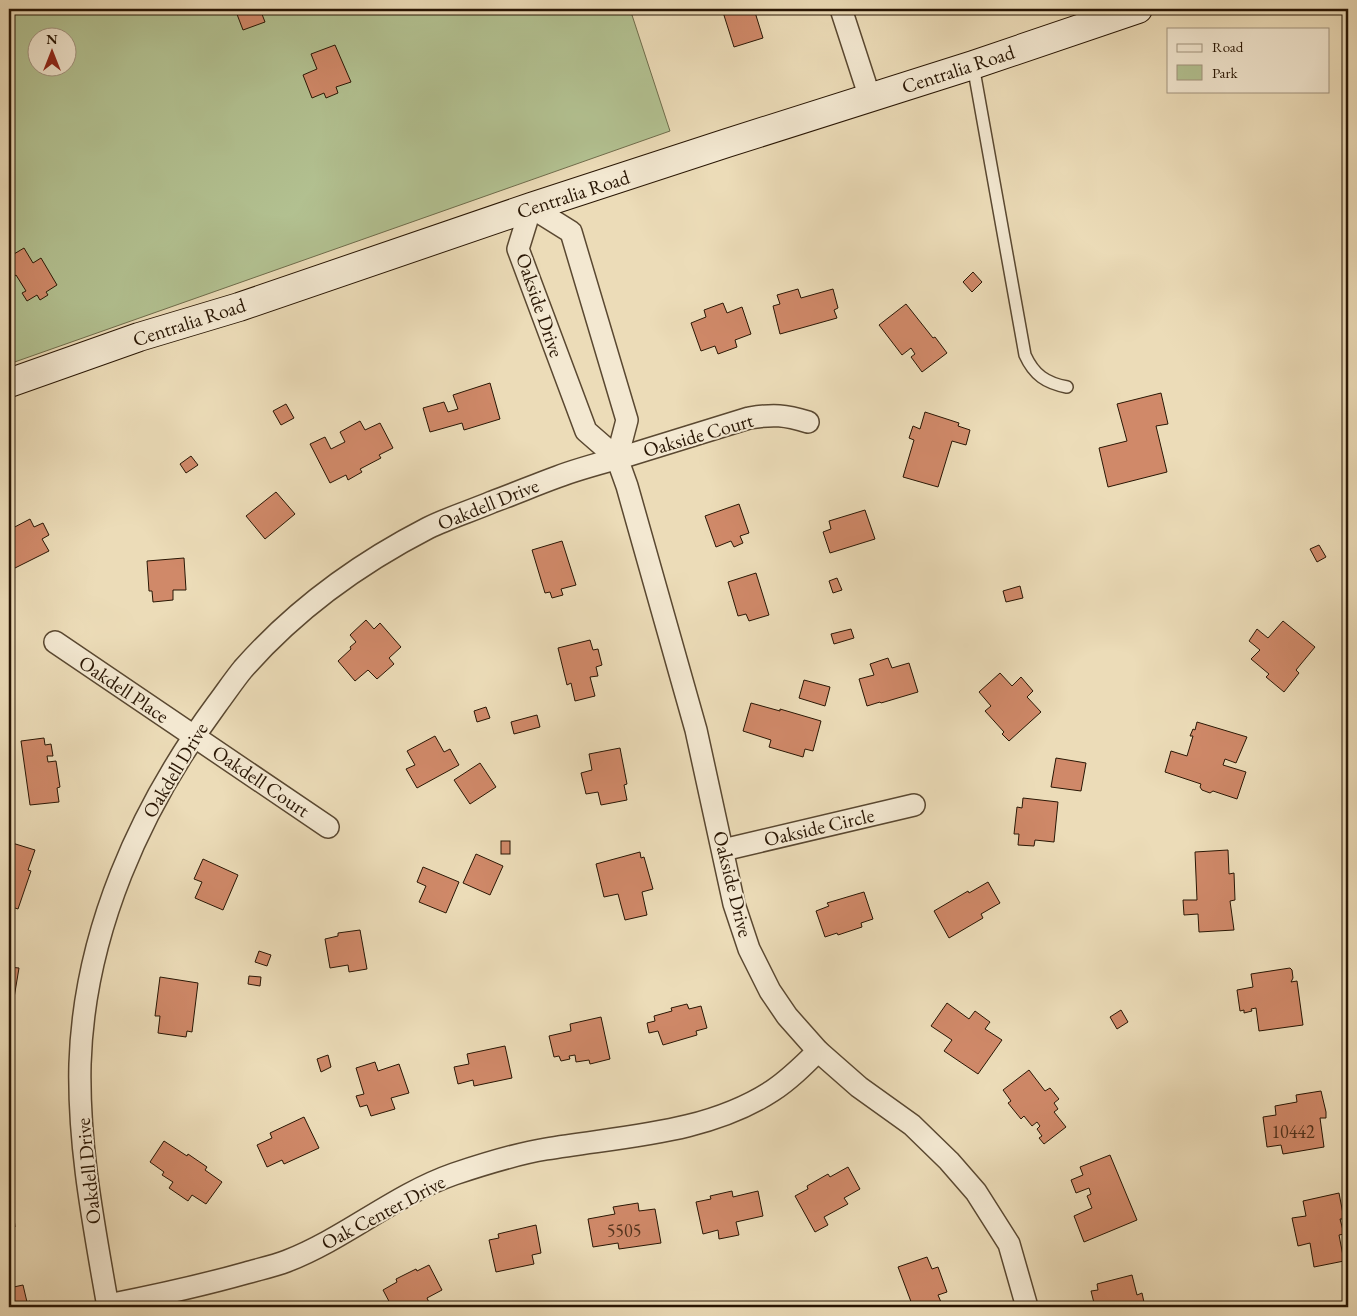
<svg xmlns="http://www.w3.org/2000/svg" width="1357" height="1316" viewBox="0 0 1357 1316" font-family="'EB Garamond',serif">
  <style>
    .green { fill: #b3c292; stroke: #6e6c4b; fill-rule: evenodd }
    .building { fill: #d08969; stroke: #291604 }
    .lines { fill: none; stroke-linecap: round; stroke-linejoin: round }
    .service-casing { stroke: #5a4831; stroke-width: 14 }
    .minor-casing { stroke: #5a4831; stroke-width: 24 }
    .secondary-casing { stroke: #291604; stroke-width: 30 }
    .service { stroke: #f3e8d1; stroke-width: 11 }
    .minor { stroke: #f3e8d1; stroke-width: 21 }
    .secondary { stroke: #f3e8d1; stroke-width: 28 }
    .labels { text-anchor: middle; stroke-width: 4; stroke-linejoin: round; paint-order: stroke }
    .number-label { font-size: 18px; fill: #53331d }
    .street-label { font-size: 20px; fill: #291604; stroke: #f3e8d1 }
  </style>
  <rect width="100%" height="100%" fill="#ecdcb8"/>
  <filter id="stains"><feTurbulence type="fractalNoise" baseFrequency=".004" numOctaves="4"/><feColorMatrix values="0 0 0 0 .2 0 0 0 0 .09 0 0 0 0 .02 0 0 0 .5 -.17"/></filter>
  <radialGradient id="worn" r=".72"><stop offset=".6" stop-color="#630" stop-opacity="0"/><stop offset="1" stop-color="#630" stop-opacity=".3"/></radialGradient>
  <path class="green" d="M9,9H630L670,131L9,364ZM38,38H68V68H38Z"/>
  <g class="building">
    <polygon points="235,9 260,9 265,22 243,30"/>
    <polygon points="722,9 754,9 763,38 734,47"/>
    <polygon points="335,45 351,82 336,87 338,93 326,98 324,93 312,98 303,75 317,69 311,54"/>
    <polygon points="24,248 33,263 41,258 57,285 46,292 48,295 40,300 37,295 27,301 22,293 26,291 16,275 9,280 9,257"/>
    <polygon points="973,272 982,282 972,292 963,282"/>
    <polygon points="798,289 801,298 833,289 838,308 834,310 837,318 780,334 773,306 780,304 777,295"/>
    <polygon points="723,303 727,313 742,307 751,334 735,340 737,347 718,354 715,346 701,351 691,323 706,317 704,310"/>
    <polygon points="906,304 933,338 935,337 947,353 922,372 911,357 915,354 911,348 902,355 879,325"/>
    <polygon points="490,383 500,419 464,430 462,423 430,432 423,408 444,402 448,412 458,409 453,395"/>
    <polygon points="1161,393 1168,424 1156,426 1167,472 1108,487 1099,448 1127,441 1117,404"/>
    <polygon points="286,404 294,418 281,425 273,411"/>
    <polygon points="925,412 959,423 958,426 970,430 966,445 952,441 938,487 903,477 914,440 909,438 913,426 920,429"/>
    <polygon points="360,421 365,430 380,423 393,448 379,455 381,458 360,469 362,472 348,480 346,475 330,483 310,444 325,437 331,449 345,442 340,432"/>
    <polygon points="191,456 198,465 186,473 180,464"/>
    <polygon points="276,492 295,514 265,539 246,516"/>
    <polygon points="739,504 749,533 740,536 743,543 734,547 731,541 716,547 705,516"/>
    <polygon points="865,510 875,539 830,553 823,532 831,529 829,521"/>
    <polygon points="30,519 34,527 43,523 49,535 42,539 49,551 9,571 9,530"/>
    <polygon points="562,541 576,585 561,589 563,595 552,598 550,592 545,593 532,550"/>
    <polygon points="1319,545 1326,557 1317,562 1310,549"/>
    <polygon points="184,558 186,590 173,590 173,600 153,602 152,591 149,591 147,561"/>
    <polygon points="756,573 769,615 749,621 746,614 738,616 728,582"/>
    <polygon points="837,578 842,590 833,593 829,581"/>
    <polygon points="1020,586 1023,598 1006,602 1003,591"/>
    <polygon points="366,620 374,629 380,623 401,647 389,658 394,664 377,679 368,670 355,681 338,661 351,649 350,647 356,642 350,635"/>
    <polygon points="1283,621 1315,647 1296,670 1299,673 1284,692 1266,677 1269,674 1251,659 1260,650 1249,641 1257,629 1268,638"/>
    <polygon points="851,629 854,638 834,644 831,634"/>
    <polygon points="590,640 593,650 598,649 602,665 596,667 598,676 590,677 595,696 575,701 571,683 567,685 558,648"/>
    <polygon points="888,658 892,668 909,663 918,692 881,703 880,702 867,706 859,679 874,675 870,664"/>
    <polygon points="1000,673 1012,686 1021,677 1033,691 1027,697 1041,712 1009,741 1002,734 1004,732 985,711 991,706 979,692"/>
    <polygon points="804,680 830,687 825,706 799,698"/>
    <polygon points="751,703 780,711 780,709 821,721 813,751 805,749 803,757 769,747 771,740 743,731"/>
    <polygon points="486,707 490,718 477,722 474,711"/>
    <polygon points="537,715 540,727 514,734 511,722"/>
    <polygon points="1197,722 1247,737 1236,763 1225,759 1223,765 1246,772 1237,799 1213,791 1210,793 1202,790 1200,787 1201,784 1165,772 1171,751 1187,756 1193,736 1190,736 1193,729 1195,730"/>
    <polygon points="435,736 444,752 450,749 459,765 417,788 406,769 415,765 407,751"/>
    <polygon points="44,738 45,745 51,744 53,756 47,756 48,762 56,761 60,787 57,788 59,802 30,805 21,741"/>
    <polygon points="620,748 627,784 624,785 627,800 601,805 598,792 586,794 581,773 592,770 589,754"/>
    <polygon points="1056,758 1086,763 1081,791 1051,787"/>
    <polygon points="480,763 496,787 470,804 454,780"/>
    <polygon points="1023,798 1058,802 1054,842 1035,840 1034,846 1018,845 1019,834 1014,834 1017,807 1022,808"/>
    <rect x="501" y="841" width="9" height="13"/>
    <polygon points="9,842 35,850 28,870 31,871 18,909 9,906"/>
    <polygon points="1228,850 1229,874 1234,873 1235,900 1230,901 1234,930 1199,932 1198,914 1184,915 1183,900 1197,900 1195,852"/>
    <polygon points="640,852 641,858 644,857 653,889 642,892 647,915 625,920 618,894 604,897 596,864"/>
    <polygon points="476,854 503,866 490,895 463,883"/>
    <polygon points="203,859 238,875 223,910 195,898 202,882 194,879"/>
    <polygon points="423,867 459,882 446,913 419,902 426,886 417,882"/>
    <polygon points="988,882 1000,903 981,914 983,918 949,938 934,911 968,891 969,893"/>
    <polygon points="864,892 873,919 861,923 862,927 838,935 837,933 825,937 816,911 829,906 827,903"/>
    <polygon points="360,930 367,969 349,972 348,965 330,968 325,939 338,936 338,933"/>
    <polygon points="259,951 271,955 267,966 255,962"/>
    <polygon points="9,967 19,968 13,1004 9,1004"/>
    <polygon points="1290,968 1292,970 1293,978 1291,982 1297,981 1303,1025 1259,1031 1256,1008 1251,1009 1252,1011 1244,1013 1244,1010 1240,1011 1237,990 1253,987 1251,974"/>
    <polygon points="249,976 261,977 260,986 248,984"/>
    <polygon points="160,977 198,983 192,1032 187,1031 186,1037 158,1033 160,1016 155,1016"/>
    <polygon points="947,1003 969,1019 975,1011 990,1022 985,1029 1002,1040 978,1074 944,1051 952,1040 931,1026"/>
    <polygon points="687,1004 689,1009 701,1006 707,1028 696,1031 697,1035 663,1045 658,1031 649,1033 647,1023 655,1021 654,1016 672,1011 671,1008"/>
    <polygon points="1121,1010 1128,1022 1117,1029 1110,1017"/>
    <polygon points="601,1017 610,1059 590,1064 589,1060 576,1062 575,1055 569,1056 570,1059 561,1061 559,1056 554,1057 549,1036 571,1031 570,1024"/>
    <polygon points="505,1046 512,1078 474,1086 473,1080 458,1084 454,1067 469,1064 467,1054"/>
    <polygon points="328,1055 331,1067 321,1072 317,1059"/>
    <polygon points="375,1062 378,1071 399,1064 409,1093 391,1098 395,1109 371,1116 367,1105 360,1107 356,1096 364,1094 356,1068"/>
    <polygon points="1029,1070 1045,1091 1050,1088 1059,1099 1054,1103 1058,1109 1054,1112 1066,1127 1044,1144 1039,1138 1042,1136 1037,1129 1040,1126 1037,1122 1032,1126 1024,1116 1021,1119 1008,1103 1011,1101 1003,1090"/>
    <polygon points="1321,1091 1326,1112 1326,1118 1320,1118 1324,1147 1283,1154 1281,1145 1267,1147 1263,1117 1276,1115 1275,1106 1297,1102 1296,1095"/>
    <polygon points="304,1117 319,1148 284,1164 282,1160 267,1167 257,1145 272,1138 270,1133"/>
    <polygon points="164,1141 187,1156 188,1154 207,1167 205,1170 222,1182 206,1204 192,1195 188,1201 169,1188 173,1182 162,1175 164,1172 150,1162"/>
    <polygon points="1110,1155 1137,1220 1084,1242 1074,1216 1092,1208 1087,1196 1091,1194 1089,1188 1076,1193 1071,1180 1083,1175 1080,1167"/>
    <polygon points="848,1167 860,1189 844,1198 848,1204 824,1217 828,1225 815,1232 795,1196 808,1189 807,1186 828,1174 830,1177"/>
    <polygon points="11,1190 15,1227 9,1228 9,1191"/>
    <polygon points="732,1191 733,1197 758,1191 763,1216 736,1222 739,1235 719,1239 718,1230 703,1234 696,1202 711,1199 710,1196"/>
    <polygon points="1339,1193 1344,1219 1340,1219 1344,1234 1339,1235 1344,1261 1314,1267 1310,1243 1298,1246 1292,1218 1306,1216 1303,1201"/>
    <polygon points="638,1203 639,1211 655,1209 661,1243 619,1249 618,1243 593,1247 588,1219 615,1214 613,1207"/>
    <polygon points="536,1225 541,1253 532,1255 534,1264 496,1272 489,1240 499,1238 498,1234"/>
    <polygon points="927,1257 932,1269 938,1267 947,1292 938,1295 943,1307 913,1307 898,1267"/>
    <polygon points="429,1265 442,1290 427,1298 431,1307 410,1307 410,1306 392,1307 383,1290 397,1282 396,1279 416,1269 417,1271"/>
    <polygon points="1132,1275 1137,1295 1142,1293 1145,1307 1095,1307 1091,1291 1098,1290 1097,1284"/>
    <polygon points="23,1285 27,1302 30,1301 32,1307 9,1307 9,1288"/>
  </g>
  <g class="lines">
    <defs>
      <path id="service" d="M973,65L1025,355C1034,375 1046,383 1067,387"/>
      <g id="minor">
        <polyline points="841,9 870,98"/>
        <polyline points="617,458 627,420 571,232 531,207 518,249 586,431 617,458 627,486 696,730 734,904 749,949 770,991 787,1016 818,1051 859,1087 912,1125 949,1161 976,1192 1009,1244 1027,1307"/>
        <polyline points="55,642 328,827"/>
        <polyline points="723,850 914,805"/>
        <path d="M108,1305C154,1296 200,1286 246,1273C260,1269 274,1266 287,1261C346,1238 394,1195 454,1174C484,1164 515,1154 546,1149C622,1136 706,1134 772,1091C789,1080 804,1065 818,1051"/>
        <path d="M108,1307C94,1226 78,1146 80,1064C84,933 140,808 217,704C226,692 234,680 243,669C294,611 360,563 428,528C448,518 471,511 492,502C514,494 535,485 557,477C578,469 601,463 623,457C665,444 707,431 749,418C774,414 785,415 808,422"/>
      </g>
      <polyline id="secondary" points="9,383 139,337 239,307 531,207 727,143 973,65 1138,9"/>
    </defs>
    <use href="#service" class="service-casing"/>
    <use href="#minor" class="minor-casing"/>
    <use href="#secondary" class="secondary-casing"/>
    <use href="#service" class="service"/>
    <use href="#minor" class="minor"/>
    <use href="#secondary" class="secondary"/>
  </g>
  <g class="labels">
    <g class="number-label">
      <text x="1293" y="1138">10442</text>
      <text x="624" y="1237">5505</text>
    </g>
    <g class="street-label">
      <text transform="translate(958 69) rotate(-18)" y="7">Centralia Road</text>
      <text transform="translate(573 194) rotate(-18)" y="7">Centralia Road</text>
      <text transform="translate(540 305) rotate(71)" y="7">Oakside Drive</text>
      <text transform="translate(189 322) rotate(-18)" y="7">Centralia Road</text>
      <text transform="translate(698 435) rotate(-16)" y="7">Oakside Court</text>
      <text transform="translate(488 504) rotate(-22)" y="7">Oakdell Drive</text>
      <text transform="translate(124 689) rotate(34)" y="7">Oakdell Place</text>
      <text transform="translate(175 770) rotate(-59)" y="7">Oakdell Drive</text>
      <text transform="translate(261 781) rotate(34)" y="7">Oakdell Court</text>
      <text transform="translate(819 827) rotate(-13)" y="7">Oakside Circle</text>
      <text transform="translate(733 884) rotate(76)" y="7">Oakside Drive</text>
      <text transform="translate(88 1171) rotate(-96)" y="7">Oakdell Drive</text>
      <text transform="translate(383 1212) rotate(-28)" y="7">Oak Center Drive</text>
    </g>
  </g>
  <rect width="1357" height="1316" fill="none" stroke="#ecdcb8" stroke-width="30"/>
  <rect x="10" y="10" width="1337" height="1296" fill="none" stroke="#291604" stroke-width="2.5"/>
  <rect x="15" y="15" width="1327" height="1286" fill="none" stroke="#291604"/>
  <rect x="1167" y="28" width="162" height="65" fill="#f3e8d1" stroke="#a2947f"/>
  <rect x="1177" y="44" width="25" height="8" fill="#f3e8d1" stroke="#a2947f"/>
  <text x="1212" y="52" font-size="15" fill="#291604">Road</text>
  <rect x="1177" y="65" width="25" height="15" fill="#b3c292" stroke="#a2947f"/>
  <text x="1212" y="78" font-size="15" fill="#291604">Park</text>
  <g transform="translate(52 52)"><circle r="24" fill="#f3e8d1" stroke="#a2947f"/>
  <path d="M0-4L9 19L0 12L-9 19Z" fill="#8f2418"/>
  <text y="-8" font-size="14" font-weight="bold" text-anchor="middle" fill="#291604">N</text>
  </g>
  <rect width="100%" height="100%" filter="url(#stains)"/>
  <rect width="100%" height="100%" fill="url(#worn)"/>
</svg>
